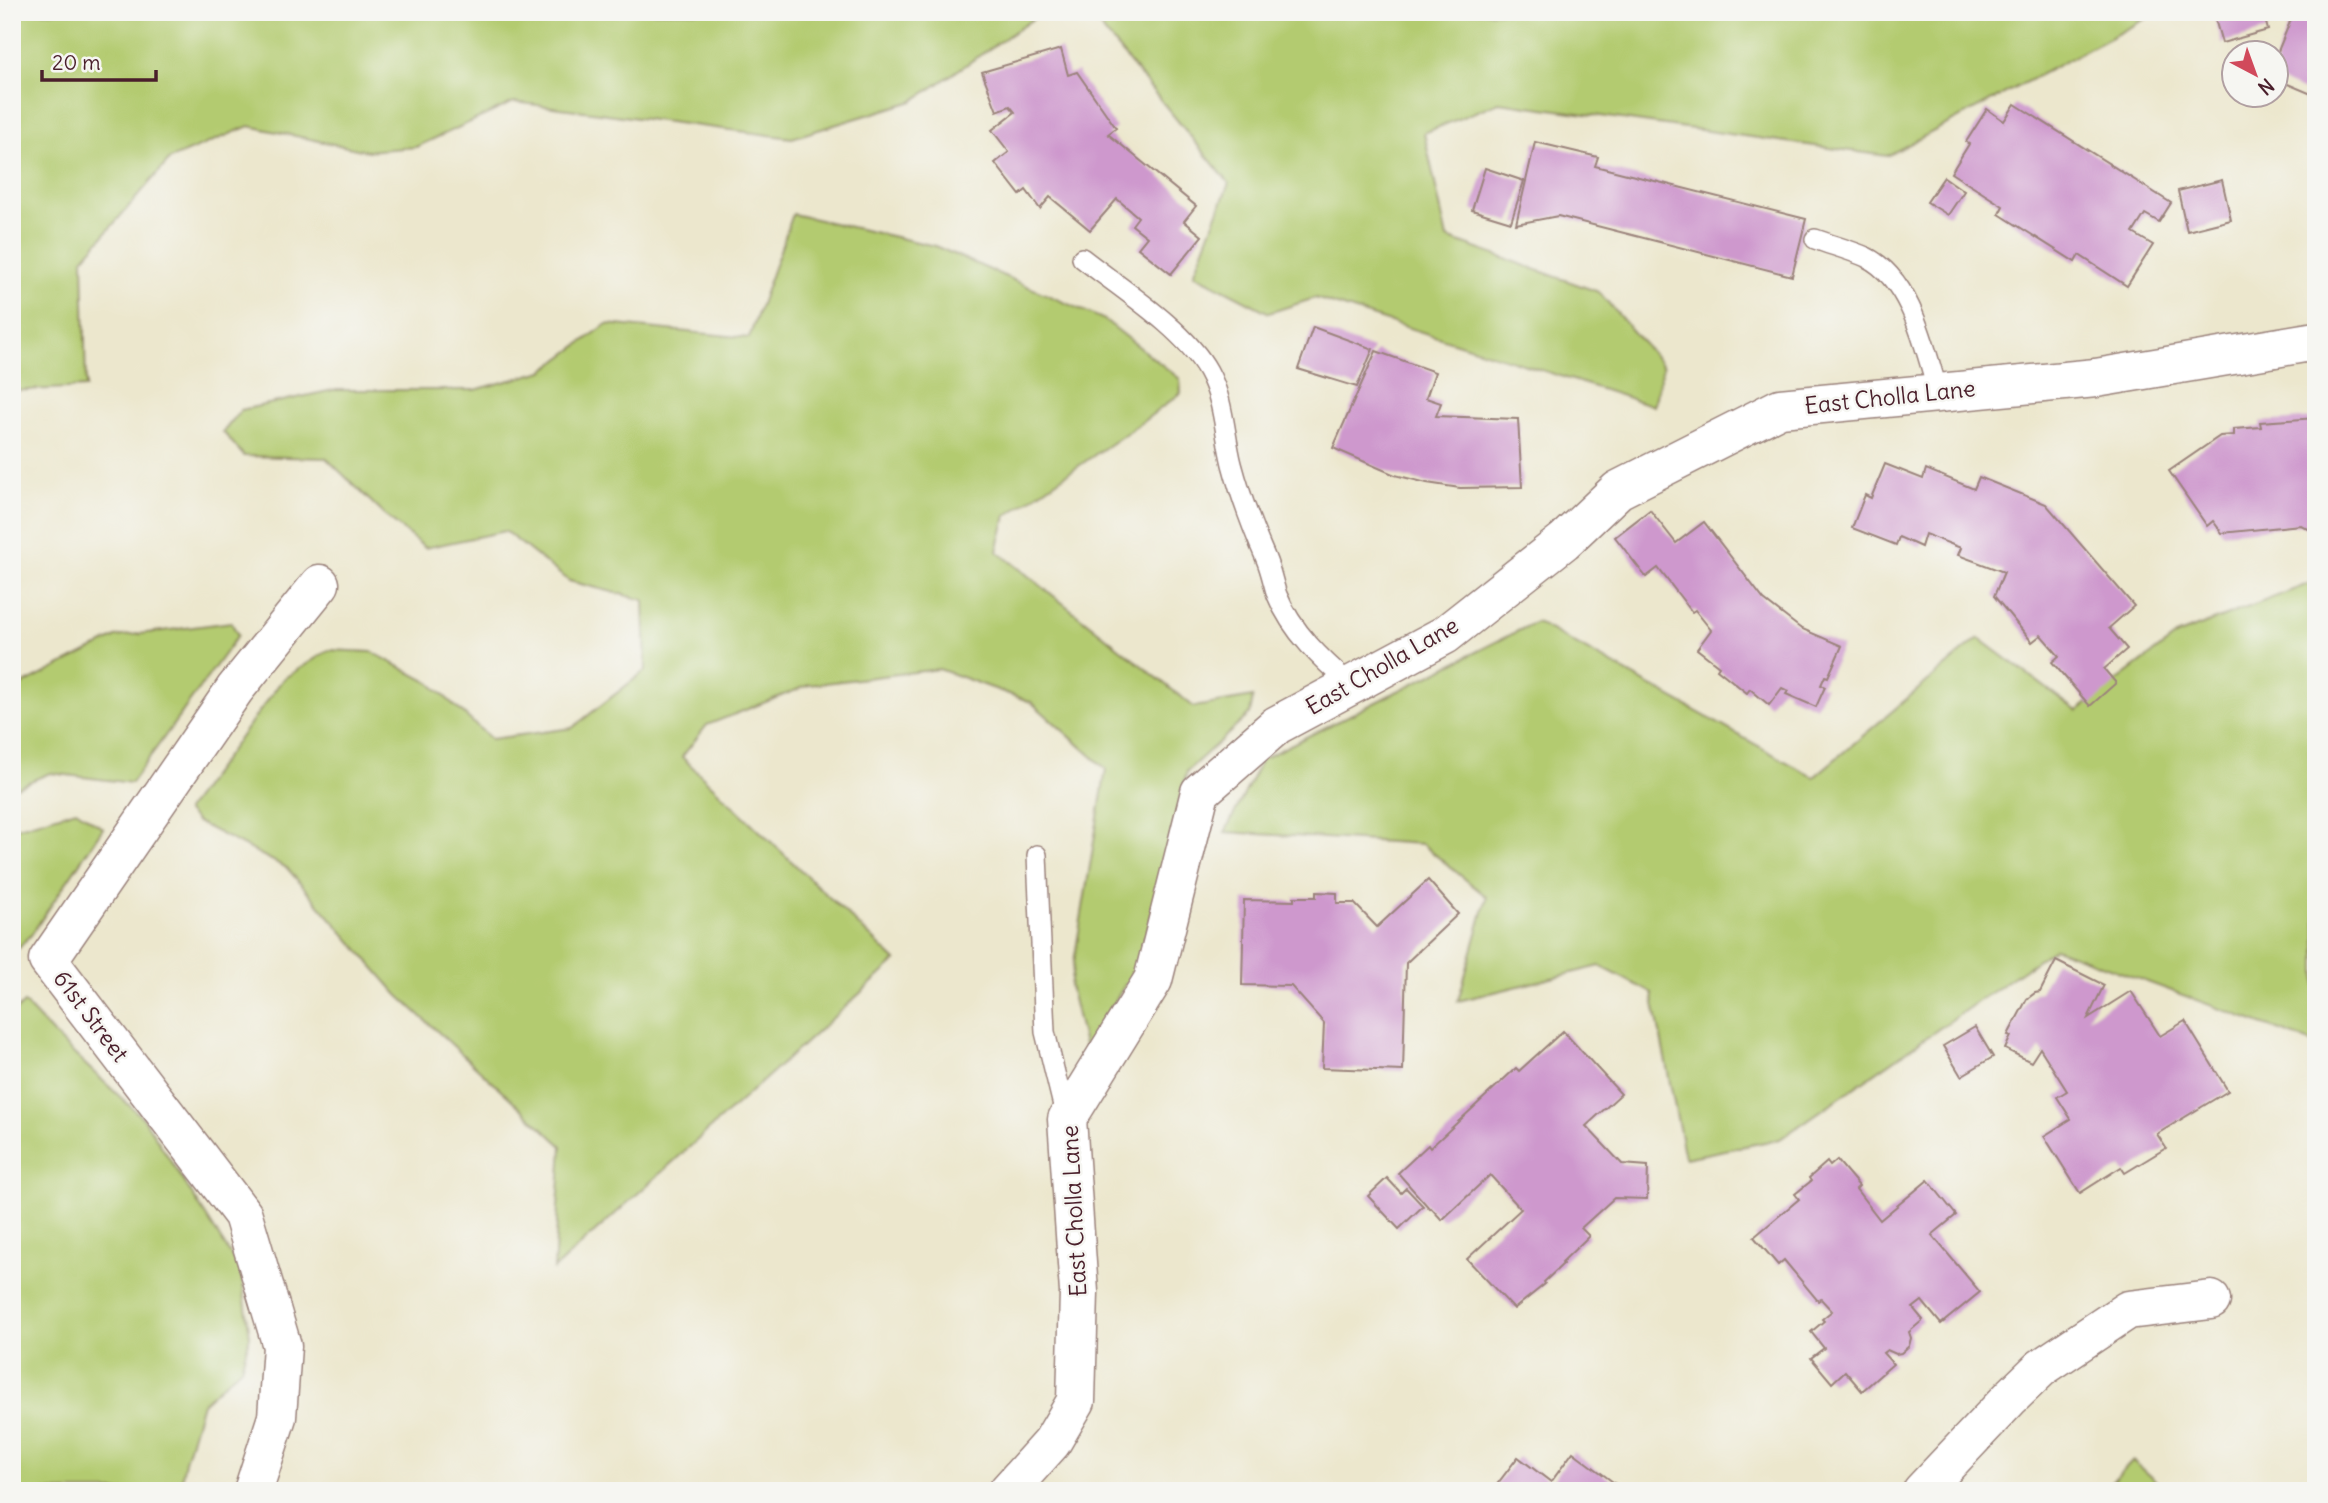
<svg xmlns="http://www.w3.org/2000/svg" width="2328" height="1503" viewBox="0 0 2328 1503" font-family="Delius,sans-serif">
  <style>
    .green { fill: #b3cb70; stroke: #7e754e; stroke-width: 2 }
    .building { fill: #ce98cd }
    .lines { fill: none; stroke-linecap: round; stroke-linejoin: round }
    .service-casing { stroke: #9b837c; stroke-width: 22 }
    .minor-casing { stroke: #9b837c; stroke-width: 41 }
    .service { stroke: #fff; stroke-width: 19 }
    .minor { stroke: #fff; stroke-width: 38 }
    .labels { text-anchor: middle; stroke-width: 5; stroke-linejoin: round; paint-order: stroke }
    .street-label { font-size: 23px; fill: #4a1f2b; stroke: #f6f6f2 }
  </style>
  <rect width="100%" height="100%" fill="#f6f6f2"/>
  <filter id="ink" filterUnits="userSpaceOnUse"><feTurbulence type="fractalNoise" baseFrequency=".0143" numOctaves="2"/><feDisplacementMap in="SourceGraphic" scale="14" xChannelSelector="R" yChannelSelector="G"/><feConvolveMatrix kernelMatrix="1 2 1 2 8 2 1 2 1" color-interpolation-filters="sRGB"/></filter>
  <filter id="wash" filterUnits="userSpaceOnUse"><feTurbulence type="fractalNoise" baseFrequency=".00686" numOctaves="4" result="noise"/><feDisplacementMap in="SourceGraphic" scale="28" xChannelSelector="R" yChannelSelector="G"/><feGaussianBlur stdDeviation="1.57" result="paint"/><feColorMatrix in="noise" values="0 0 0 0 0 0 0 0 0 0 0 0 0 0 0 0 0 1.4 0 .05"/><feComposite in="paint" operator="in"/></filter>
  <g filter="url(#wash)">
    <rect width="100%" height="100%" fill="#ece7cd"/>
    <g class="green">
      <polygon points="12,12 1043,12 913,101 792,138 514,102 416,147 366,151 249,126 170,159 83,259 86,387 12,391"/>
      <polygon points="1088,12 2151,12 2151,16 1887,156 1499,102 1424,133 1447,238 1599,292 1663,366 1654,406 1315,298 1269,313 1194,274 1229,183"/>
      <polygon points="793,214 935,246 1105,320 1180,379 1181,393 1141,423 1006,516 997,551 1194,707 1253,697 1250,714 1187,771 1140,961 1085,1049 1070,986 1106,769 1031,702 939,669 809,685 707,725 682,757 896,961 554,1269 562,1146 398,995 287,868 197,822 186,811 283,679 329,650 372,652 430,683 491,739 572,728 646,670 644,600 569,581 505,531 425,548 388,518 326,458 244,456 223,432 241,410 333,390 475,390 543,371 607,324 749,338"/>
      <polygon points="2316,581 2316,1044 2055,948 1780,1139 1685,1158 1652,993 1600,966 1458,1001 1487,897 1422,844 1225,832 1262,759 1536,622 1814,777 1979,638 2077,711 2179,634"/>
      <polygon points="231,622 238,635 131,783 50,773 12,789 12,690 116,637"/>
      <polygon points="76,810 103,828 31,935 12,954 12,829"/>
      <polygon points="24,1003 59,1040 144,1119 241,1271 250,1336 241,1368 202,1403 185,1461 179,1491 12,1491 12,1014"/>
      <polygon points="2133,1461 2166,1491 2104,1491"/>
    </g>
    <g id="blocks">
      <g class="building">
        <polygon points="2213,12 2263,12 2268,30 2222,43"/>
        <polygon points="2294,12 2312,18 2316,12 2316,96 2276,79 2276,56"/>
        <polygon points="1061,49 1068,75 1077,72 1116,128 1108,134 1196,206 1184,221 1202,236 1171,274 1138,248 1147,237 1132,225 1138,217 1117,199 1090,230 1050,197 1040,209 1026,190 1020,195 995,163 1009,152 992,130 1015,112 1010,106 997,111 982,72"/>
        <polygon points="2015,104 2171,203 2159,222 2145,214 2133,233 2153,245 2127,286 2079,255 2075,262 1999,214 2003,206 1951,173 1969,144 1966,142 1987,109 2004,121"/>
        <polygon points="1535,142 1598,157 1595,166 1806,219 1792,276 1558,216 1516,224"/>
        <polygon points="1485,168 1524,181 1511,222 1472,210"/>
        <polygon points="1944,177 1964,191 1948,215 1927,202"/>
        <polygon points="2222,180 2231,220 2187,231 2178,191"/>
        <polygon points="1313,327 1373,349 1357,387 1298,369"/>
        <polygon points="1376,351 1435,372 1426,398 1441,403 1436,416 1518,419 1522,487 1460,488 1427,483 1395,475 1333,448"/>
        <polygon points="2316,418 2316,533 2301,525 2222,533 2213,521 2207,526 2169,471 2220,436 2234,435 2234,429 2261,427 2260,422"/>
        <polygon points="1885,464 1923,479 1926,469 1974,489 1979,477 2046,504 2134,606 2109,628 2127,649 2104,669 2116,683 2090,706 2052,662 2059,656 2041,635 2032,642 1994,596 2004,572 1958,555 1961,548 1925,534 1921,547 1899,537 1896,545 1852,528 1865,495 1871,498"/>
        <polygon points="1650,510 1676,543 1704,522 1764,600 1800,628 1842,646 1828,677 1825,676 1821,685 1825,687 1816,707 1786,694 1788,691 1782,688 1769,705 1750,689 1747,693 1717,669 1719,666 1697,649 1711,630 1695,610 1692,612 1658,568 1646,577 1615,537"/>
        <polygon points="1428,880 1458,914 1406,963 1403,1071 1322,1068 1324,1023 1291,986 1242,985 1244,900 1294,901 1294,897 1316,897 1316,892 1337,893 1337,903 1354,903 1377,927"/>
        <polygon points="2056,961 2104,985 2088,1018 2131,991 2160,1036 2185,1021 2228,1091 2157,1134 2166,1148 2125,1173 2121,1167 2080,1193 2044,1136 2071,1119 2057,1097 2067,1091 2040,1048 2031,1062 2005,1049 2011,1036 2008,1035 2027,999 2035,993 2040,992"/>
        <polygon points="1975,1027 1993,1057 1961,1076 1943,1046"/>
        <polygon points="1563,1031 1621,1094 1586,1126 1622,1164 1648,1166 1647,1199 1614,1198 1581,1228 1589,1236 1562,1262 1563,1264 1544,1282 1545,1284 1514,1309 1467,1259 1521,1209 1490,1175 1442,1220 1431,1208 1430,1209 1398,1173 1428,1145 1430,1148 1516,1068 1519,1071"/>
        <polygon points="1837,1160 1859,1186 1856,1189 1880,1220 1928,1180 1956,1215 1932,1235 1980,1292 1941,1324 1922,1301 1913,1308 1923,1320 1909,1332 1911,1338 1909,1346 1901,1353 1896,1354 1887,1350 1883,1353 1893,1364 1862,1391 1845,1371 1832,1383 1811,1358 1824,1348 1811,1332 1824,1321 1822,1319 1832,1311 1821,1299 1818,1301 1784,1260 1778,1265 1754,1237 1799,1199 1795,1194 1811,1181 1809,1178 1827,1162 1830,1166"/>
        <polygon points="1387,1178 1401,1193 1406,1188 1423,1206 1399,1229 1368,1196"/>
        <polygon points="1573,1452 1625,1491 1492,1491 1518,1457 1551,1482"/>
      </g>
    </g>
  </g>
  <g filter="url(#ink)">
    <use href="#blocks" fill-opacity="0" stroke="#9b837c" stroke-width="2"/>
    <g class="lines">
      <defs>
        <g id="service">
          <path d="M1815,239C1831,245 1850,250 1866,257C1911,279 1925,348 1938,392"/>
          <path d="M1082,258C1120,288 1185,329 1208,371C1224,400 1224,432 1232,464C1241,498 1252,527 1266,559C1271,571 1273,583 1277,595C1292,632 1322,660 1351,685"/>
          <polyline points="1037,855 1045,1032 1066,1118"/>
        </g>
        <g id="minor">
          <polyline points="253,1491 277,1417 282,1346 243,1215 48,960 235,689 320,584"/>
          <polyline points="1008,1491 1052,1442 1076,1401 1079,1292 1067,1119 1153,980 1200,792 1277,725 1445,635 1564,541 1618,490 1780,408 2096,378 2316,341"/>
          <polyline points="1922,1491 2011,1397 2041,1368 2128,1310 2211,1300"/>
        </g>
      </defs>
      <use href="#service" class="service-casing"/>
      <use href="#minor" class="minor-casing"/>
      <use href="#service" class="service"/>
      <use href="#minor" class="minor"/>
    </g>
  </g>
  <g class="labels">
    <g class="street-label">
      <text transform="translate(1890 397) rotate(-6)" y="8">East Cholla Lane</text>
      <text transform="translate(1382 666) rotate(-30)" y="8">East Cholla Lane</text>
      <text transform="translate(91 1016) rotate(53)" y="8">61st Street</text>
      <text transform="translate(1074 1211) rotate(-93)" y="8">East Cholla Lane</text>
    </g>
  </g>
  <rect width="2328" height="1503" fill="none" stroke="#f6f6f2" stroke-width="42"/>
  <g transform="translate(2255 74) rotate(139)"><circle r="33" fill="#f6f6f2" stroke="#b1a0a2" stroke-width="2"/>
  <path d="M0-5L12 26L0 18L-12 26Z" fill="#d1495b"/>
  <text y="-10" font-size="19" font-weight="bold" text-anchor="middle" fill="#4a1f2b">N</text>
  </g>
  <path d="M42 70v10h114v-10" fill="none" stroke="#4a1f2b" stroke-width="3.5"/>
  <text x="52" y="70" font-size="21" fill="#4a1f2b" stroke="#f6f6f2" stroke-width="5" paint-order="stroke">20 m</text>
</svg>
